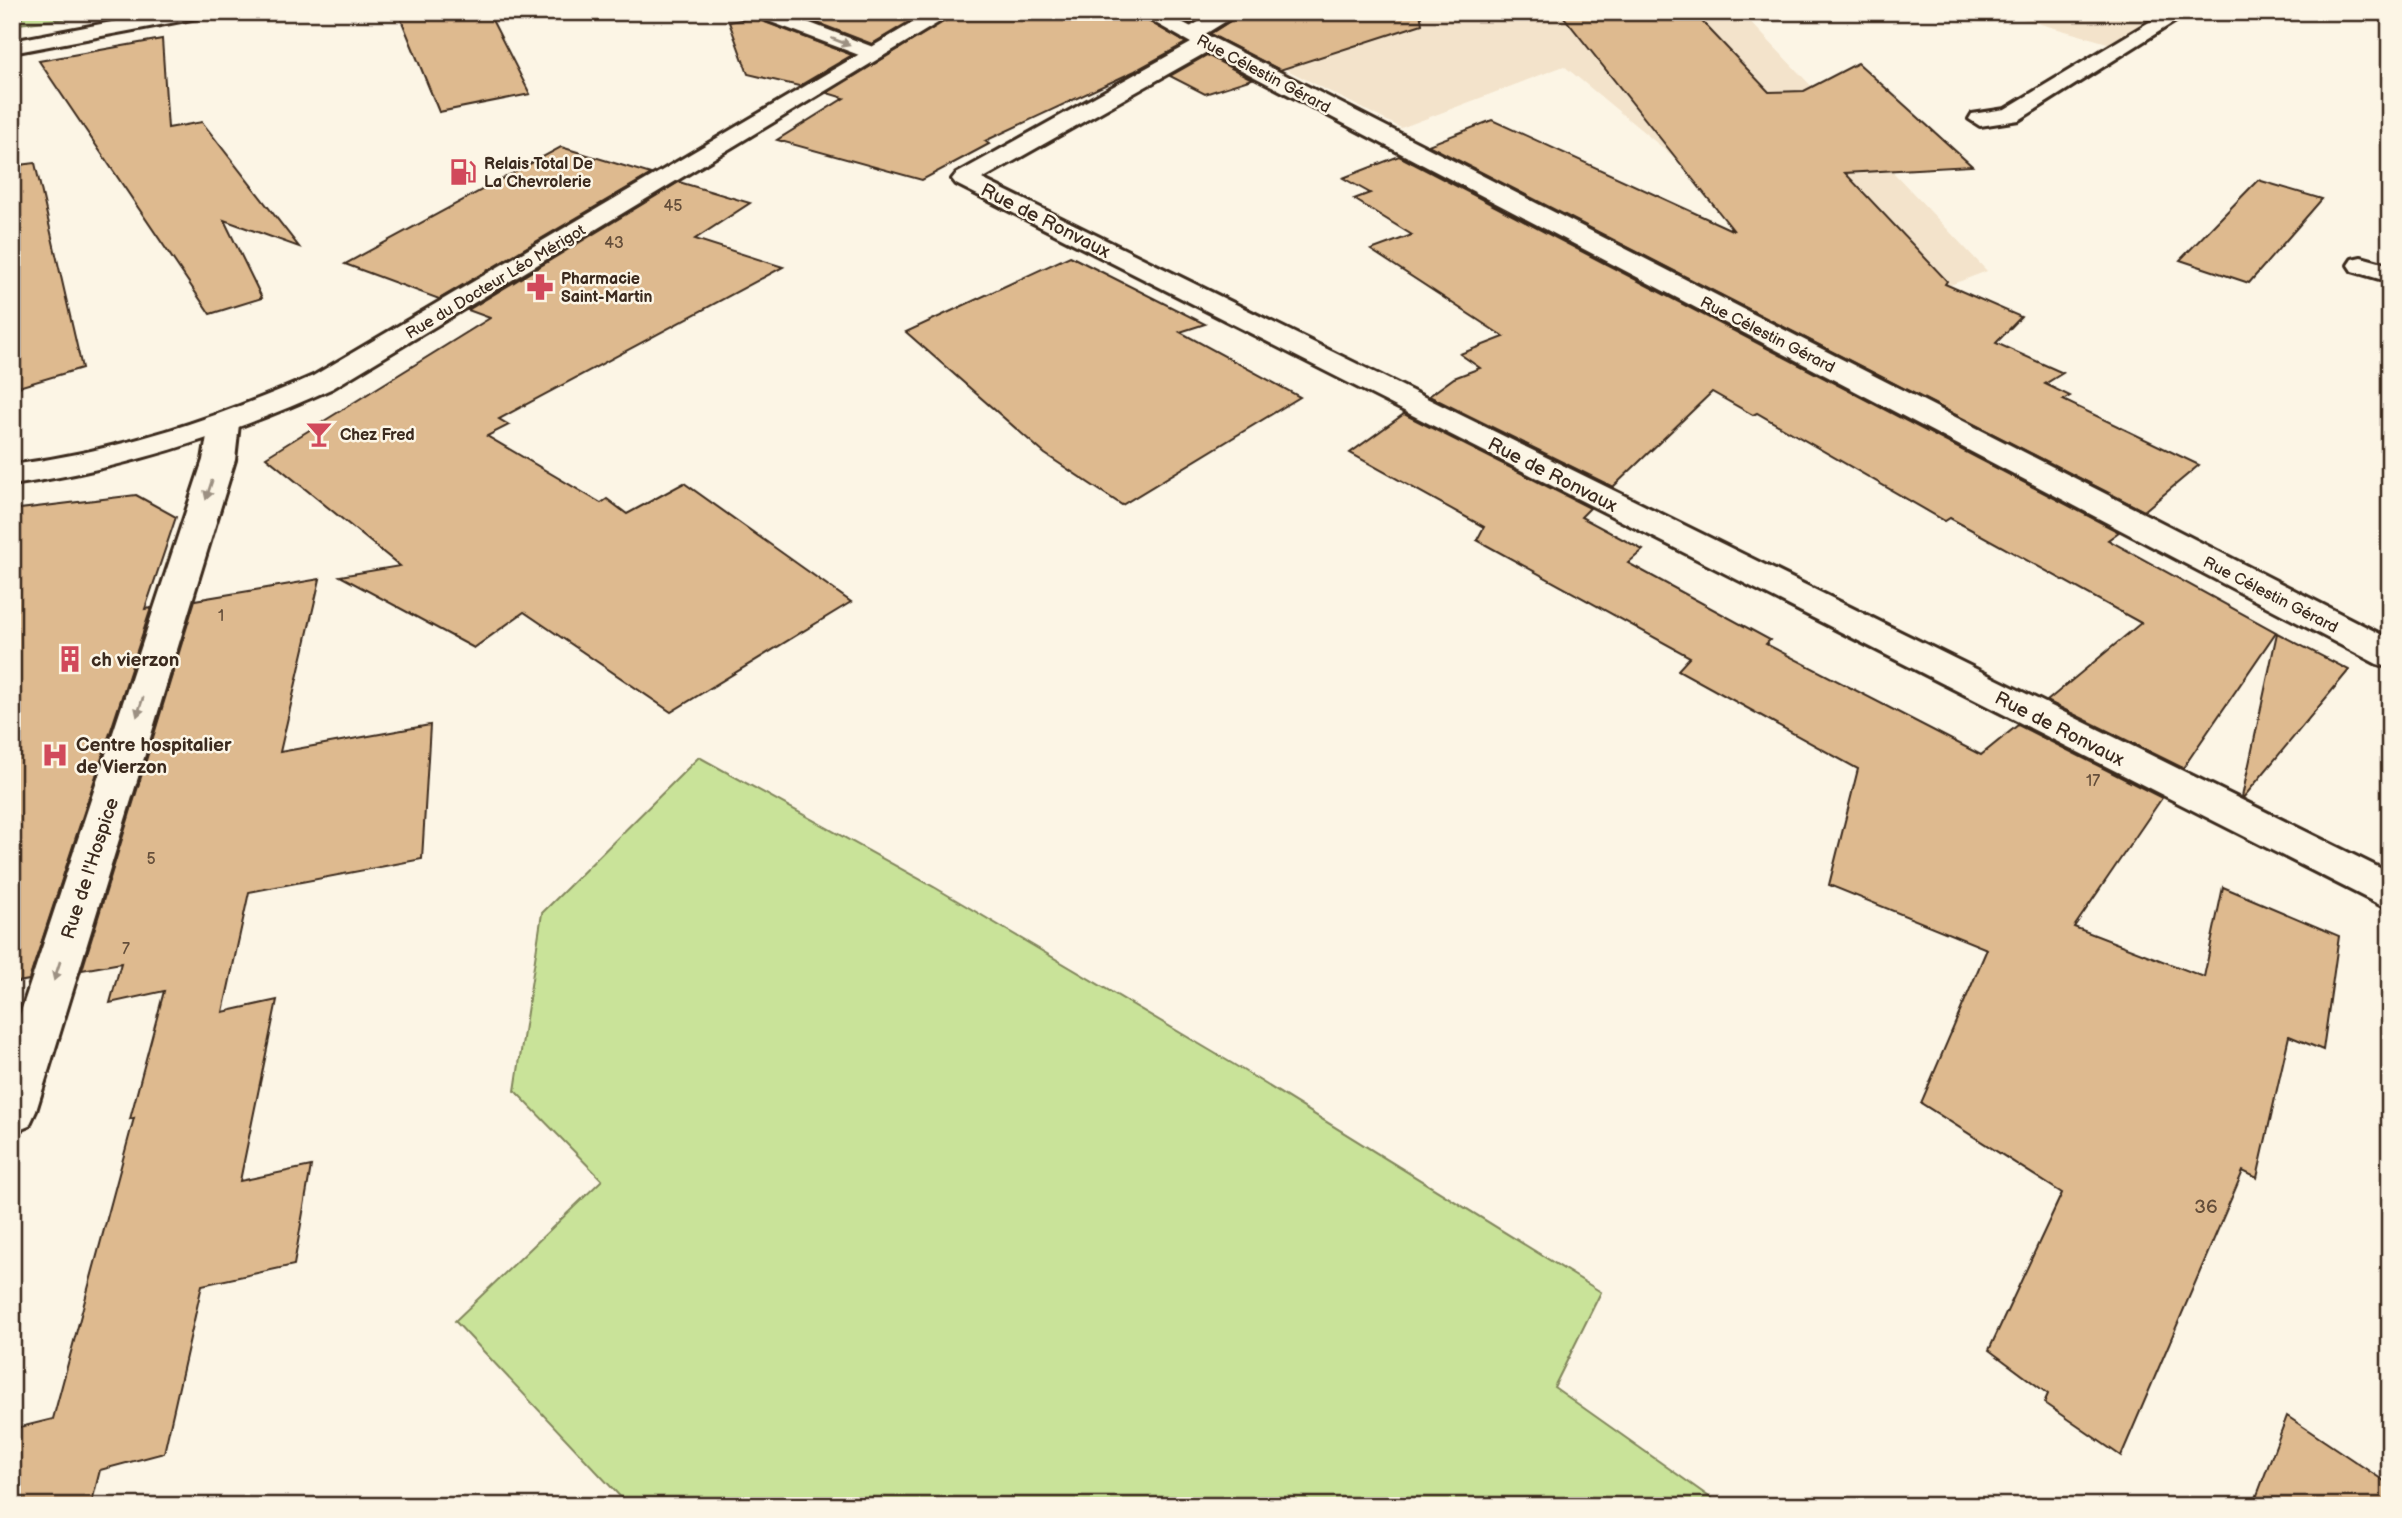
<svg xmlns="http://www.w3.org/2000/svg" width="2402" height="1518" viewBox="0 0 2402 1518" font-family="'Balsamiq Sans',sans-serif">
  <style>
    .built { fill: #f3e3cb }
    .green { fill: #c9e399; stroke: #82865c; stroke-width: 2 }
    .building { fill: #deba8f; stroke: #3b2a1e; stroke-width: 2 }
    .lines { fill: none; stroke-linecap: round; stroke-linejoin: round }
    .service-casing { stroke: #3b2a1e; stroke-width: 6 }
    .minor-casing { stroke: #3b2a1e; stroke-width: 6 }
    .primary-casing { stroke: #3b2a1e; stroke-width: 6 }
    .service { fill: #fcf5e5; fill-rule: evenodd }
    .minor { fill: #fcf5e5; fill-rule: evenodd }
    .primary { fill: #fcf5e5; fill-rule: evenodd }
    .oneway { fill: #9c9082 }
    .labels { text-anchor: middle; stroke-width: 5; stroke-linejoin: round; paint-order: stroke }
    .far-street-label { font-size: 16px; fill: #3b2a1e; stroke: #fcf5e5 }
    .far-poi-label { font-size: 16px; font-weight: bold; fill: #3b2a1e; stroke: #fcf5e5; text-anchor: start }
    .number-label { font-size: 16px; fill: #644e3a }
    .street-label { font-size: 19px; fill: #3b2a1e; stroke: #fcf5e5 }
    .poi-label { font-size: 19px; font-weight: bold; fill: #3b2a1e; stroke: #fcf5e5; text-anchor: start }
    .near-number-label { font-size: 19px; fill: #644e3a }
  </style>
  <rect width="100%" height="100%" fill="#fcf5e5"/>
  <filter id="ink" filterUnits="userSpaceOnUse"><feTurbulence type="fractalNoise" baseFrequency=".0143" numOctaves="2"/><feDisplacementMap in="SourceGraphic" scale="14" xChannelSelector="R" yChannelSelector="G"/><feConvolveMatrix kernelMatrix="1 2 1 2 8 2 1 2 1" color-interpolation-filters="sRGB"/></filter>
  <g filter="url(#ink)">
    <g class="built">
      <polygon points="1245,12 1748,12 1744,15 1987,271 1867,317 1564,66 1401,128 1211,31"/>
      <polygon points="1998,12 2170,12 2111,44"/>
    </g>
    <g class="green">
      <polygon points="26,12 126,12 18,24"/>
      <polygon points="699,757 934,887 1233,1064 1601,1292 1554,1387 1722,1506 629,1506 455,1321 602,1180 515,1091 542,913"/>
    </g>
    <g class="building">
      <polygon points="398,12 488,12 530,94 439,112"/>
      <polygon points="789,12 925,12 872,44"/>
      <polygon points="959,12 1133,12 1186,43 1135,71 985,141 989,144 922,180 777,140 844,98 827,93"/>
      <polygon points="1168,12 1210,12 1191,24"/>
      <polygon points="1244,12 1420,12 1422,24 1280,70 1210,34"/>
      <polygon points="1560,12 1693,12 1769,92 1804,91 1858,63 1972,166 1845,173 1947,281 1945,284 2021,317 1996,343 2063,373 2045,384 2070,396 2063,400 2199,465 2144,511 1428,145 1492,120 1734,231"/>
      <polygon points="753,18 754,18 852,55 799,86 748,74 729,22"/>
      <polygon points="162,39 168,128 202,122 299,247 224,220 262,298 210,314 39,61"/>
      <polygon points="1207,55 1252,79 1205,94 1170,76"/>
      <polygon points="561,147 651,174 439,299 345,264"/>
      <polygon points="1399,156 2119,532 2108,540 2276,632 2183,768 2047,701 2141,623 1950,518 1945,521 1757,413 1753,415 1712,392 1613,487 1429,396 1454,378 1480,368 1460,354 1504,337 1371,250 1412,235 1354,199 1370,193 1343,178"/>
      <polygon points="35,163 82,368 12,389 12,166"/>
      <polygon points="2258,180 2322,199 2249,283 2180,260"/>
      <polygon points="679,182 750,203 695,239 783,267 499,419 509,425 487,436 601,503 607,499 627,514 684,483 851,602 671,712 524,612 474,648 340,576 400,566 266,457 490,318 468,310"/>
      <polygon points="1070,256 1205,324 1180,332 1300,397 1122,505 1045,454 906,332"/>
      <polygon points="1404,414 1590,508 1581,517 1643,550 1628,563 1770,640 1766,644 1981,755 2018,725 2162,798 2074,927 2204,977 2223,887 2339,936 2323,1050 2289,1036 2257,1178 2243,1171 2121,1456 2044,1403 2048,1394 1989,1350 2062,1193 1921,1103 1987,949 1829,885 1858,769 1678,670 1690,657 1477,540 1484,527 1350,453"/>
      <polygon points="136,495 176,517 145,609 151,608 29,980 12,983 12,510"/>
      <polygon points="320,579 280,752 430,725 422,859 249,892 223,1012 277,1000 240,1181 311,1166 294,1265 202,1285 164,1453 100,1470 91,1506 12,1506 12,1429 53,1419 134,1118 130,1119 164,991 110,1003 121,963 82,970 195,600"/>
      <polygon points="2277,633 2349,670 2243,798 2242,797"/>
      <polygon points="2287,1416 2390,1485 2390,1506 2253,1506"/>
    </g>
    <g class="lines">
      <defs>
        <g id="service">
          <polygon points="1216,12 1241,12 1197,39 1183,39 1180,35 1183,31"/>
          <polygon points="2166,12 2190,12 2019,120 1980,126 1969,119 1972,114 2005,109"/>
          <polygon points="2361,257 2390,265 2390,282 2352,271 2348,265 2352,259"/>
        </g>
        <g id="minor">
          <polygon points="164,12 207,12 197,18 12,53 12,41"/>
          <polygon points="752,12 781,12 881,50 884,54 874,60 867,58 755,16"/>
          <polygon points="1136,12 1162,12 2390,639 2390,668 2377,664 1207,52 982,179 2390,873 2390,910 956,184 952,179 956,174 1191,43"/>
          <polygon points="224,415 235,418 239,424 235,460 36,1111 29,1126 12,1133 12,1039 203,460 209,424 213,418"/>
        </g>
        <path id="primary" d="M931,12H956L333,388C230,435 125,469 12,485V465C118,451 215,419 313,376Z"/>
      </defs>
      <use href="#service" class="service-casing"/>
      <use href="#minor" class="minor-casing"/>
      <use href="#primary" class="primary-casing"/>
      <use href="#service" class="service"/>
      <use href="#minor" class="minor"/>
      <use href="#primary" class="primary"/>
    </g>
    <defs><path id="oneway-solid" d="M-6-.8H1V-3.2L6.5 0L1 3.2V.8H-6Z" transform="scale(1.75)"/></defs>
    <g class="oneway">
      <use href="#oneway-solid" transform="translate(841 42) rotate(21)"/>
      <use href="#oneway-solid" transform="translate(209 490) rotate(108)"/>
      <use href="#oneway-solid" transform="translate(140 707) rotate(108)"/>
      <use href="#oneway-solid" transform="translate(57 971) rotate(108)"/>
    </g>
  </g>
  <defs>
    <symbol id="fuel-bare" viewBox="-9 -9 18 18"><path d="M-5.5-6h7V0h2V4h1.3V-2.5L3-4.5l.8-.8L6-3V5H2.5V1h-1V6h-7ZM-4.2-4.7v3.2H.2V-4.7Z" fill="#d1495b" stroke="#fcf5e5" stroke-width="2.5" paint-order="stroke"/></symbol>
    <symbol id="pharmacy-bare" viewBox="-9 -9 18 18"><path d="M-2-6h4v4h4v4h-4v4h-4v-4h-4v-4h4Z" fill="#d1495b" stroke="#fcf5e5" stroke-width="2.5" paint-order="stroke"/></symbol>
    <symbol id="bar-bare" viewBox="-9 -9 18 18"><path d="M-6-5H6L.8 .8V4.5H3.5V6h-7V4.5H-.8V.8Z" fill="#d1495b" stroke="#fcf5e5" stroke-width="2.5" paint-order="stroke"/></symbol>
    <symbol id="building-bare" viewBox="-9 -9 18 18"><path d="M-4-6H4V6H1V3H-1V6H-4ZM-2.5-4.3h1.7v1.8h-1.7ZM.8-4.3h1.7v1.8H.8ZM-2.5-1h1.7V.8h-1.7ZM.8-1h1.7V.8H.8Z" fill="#d1495b" stroke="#fcf5e5" stroke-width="2.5" paint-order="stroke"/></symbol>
    <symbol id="hospital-bare" viewBox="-9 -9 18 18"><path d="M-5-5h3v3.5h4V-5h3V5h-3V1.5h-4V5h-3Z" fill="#d1495b" stroke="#fcf5e5" stroke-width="2.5" paint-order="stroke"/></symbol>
  </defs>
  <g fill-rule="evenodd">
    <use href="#fuel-bare" x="444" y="153" width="38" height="38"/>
    <use href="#pharmacy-bare" x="521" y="268" width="38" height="38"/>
    <use href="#bar-bare" x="300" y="415" width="38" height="38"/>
    <use href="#building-bare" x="51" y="640" width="38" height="38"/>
    <use href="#hospital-bare" x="36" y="736" width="38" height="38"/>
  </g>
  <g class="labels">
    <g class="far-street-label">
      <text transform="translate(1264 73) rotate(28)" y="6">Rue Célestin Gérard</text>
      <text transform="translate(495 281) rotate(-31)" y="6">Rue du Docteur Léo Mérigot</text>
      <text transform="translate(1768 334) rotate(27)" y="6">Rue Célestin Gérard</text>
      <text transform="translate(2271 594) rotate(27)" y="6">Rue Célestin Gérard</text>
    </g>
    <g class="far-poi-label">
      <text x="484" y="169">Relais Total De<tspan x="484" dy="18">La Chevrolerie</tspan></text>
      <text x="561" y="284">Pharmacie<tspan x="561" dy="18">Saint-Martin</tspan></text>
      <text x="340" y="440">Chez Fred</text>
    </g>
    <g class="number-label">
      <text x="673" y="211">45</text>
      <text x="614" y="248">43</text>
      <text x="221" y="621">1</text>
      <text x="2093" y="786">17</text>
      <text x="151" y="864">5</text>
      <text x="126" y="954">7</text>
    </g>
    <g class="street-label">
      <text transform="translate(1046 220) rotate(27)" y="7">Rue de Ronvaux</text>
      <text transform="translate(1553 474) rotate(27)" y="7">Rue de Ronvaux</text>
      <text transform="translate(2060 728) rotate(27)" y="7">Rue de Ronvaux</text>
      <text transform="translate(89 868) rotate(-72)" y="7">Rue de l'Hospice</text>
    </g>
    <g class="poi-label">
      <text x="91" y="666">ch vierzon</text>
      <text x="76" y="751">Centre hospitalier<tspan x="76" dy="22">de Vierzon</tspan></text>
    </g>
    <g class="near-number-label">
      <text x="2206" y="1213">36</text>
    </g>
  </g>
  <rect width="2402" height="1518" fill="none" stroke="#fcf5e5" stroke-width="42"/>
  <rect x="21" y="21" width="2360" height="1476" fill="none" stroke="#3b2a1e" stroke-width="2.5" filter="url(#ink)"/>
</svg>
